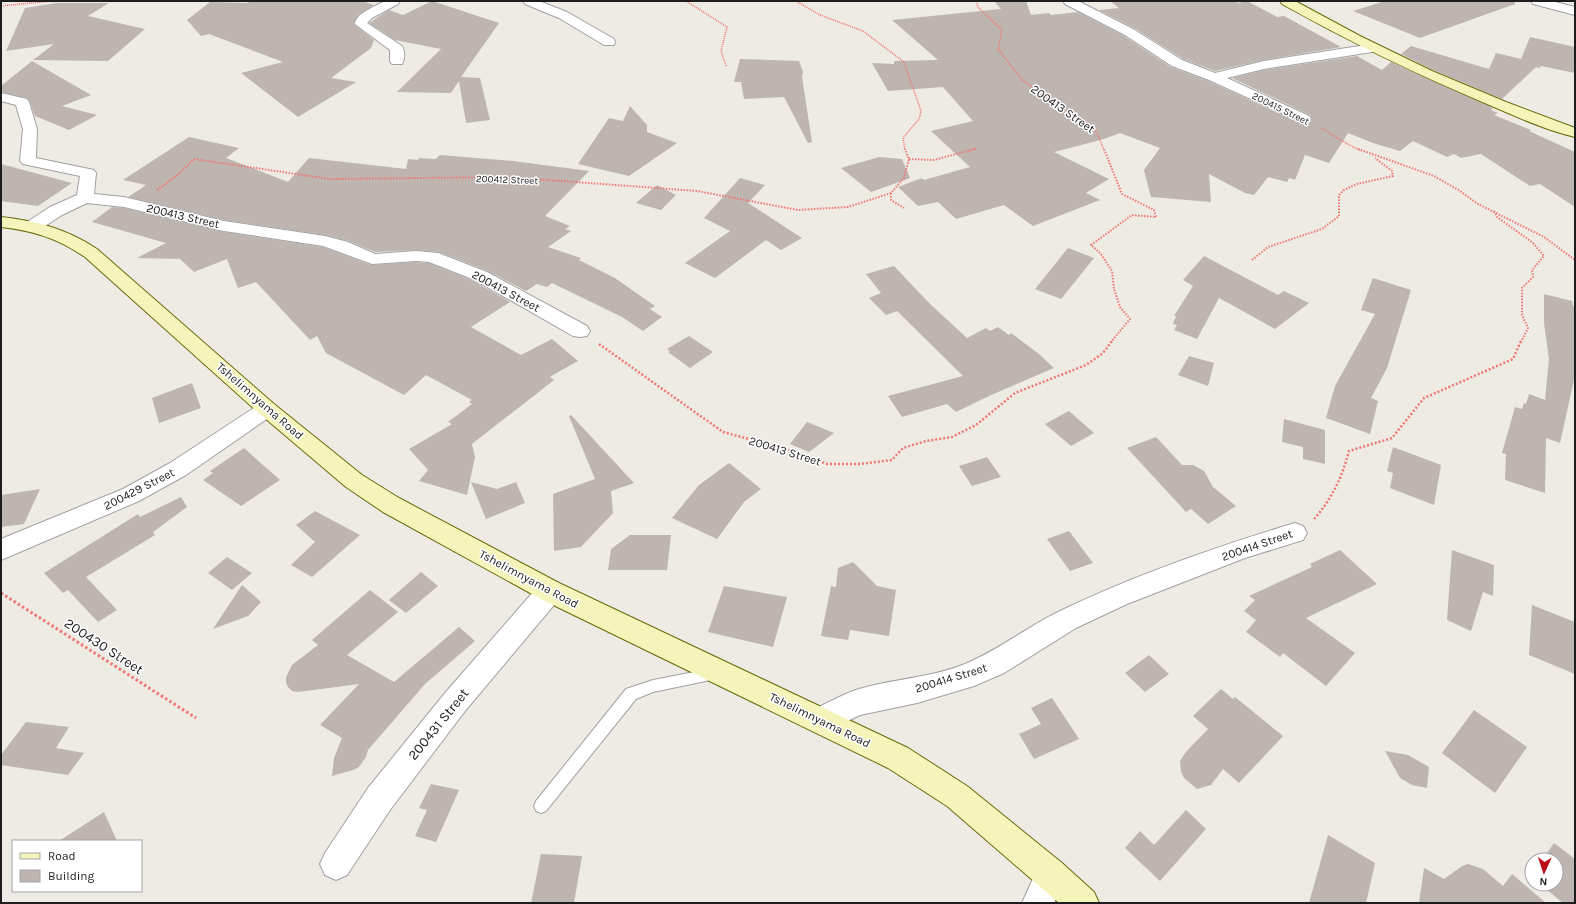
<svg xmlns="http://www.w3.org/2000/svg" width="1576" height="904" viewBox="0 0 1576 904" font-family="Karla,sans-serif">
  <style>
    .building { fill: #beb5b1 }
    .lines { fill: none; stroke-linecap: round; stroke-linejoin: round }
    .lane-casing { stroke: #a1a1a1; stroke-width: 2 }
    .street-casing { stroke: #a1a1a1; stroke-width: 2 }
    .secondary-casing { stroke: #676c0c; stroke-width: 2 }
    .path-far3 { stroke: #f07873; stroke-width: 1.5; stroke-dasharray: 1 1; stroke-linecap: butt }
    .path-far2 { stroke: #f07873; stroke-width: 2; stroke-dasharray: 1.5 1.5; stroke-linecap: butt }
    .path-far1 { stroke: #f07873; stroke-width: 2.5; stroke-dasharray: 2 2; stroke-linecap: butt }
    .path { stroke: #f07873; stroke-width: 3; stroke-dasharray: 2.5 2.5; stroke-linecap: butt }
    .lane { fill: #fff; fill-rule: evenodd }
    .street { fill: #fff; fill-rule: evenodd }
    .secondary { fill: #f5f4bb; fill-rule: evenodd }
    .labels { text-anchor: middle; stroke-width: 3; stroke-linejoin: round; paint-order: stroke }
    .far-street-label { font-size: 10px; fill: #1d1d1d; stroke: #fff }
    .street-label { font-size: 12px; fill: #1d1d1d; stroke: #fff }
    .near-street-label { font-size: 14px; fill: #1d1d1d; stroke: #fff }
  </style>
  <rect width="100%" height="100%" fill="#eeeae4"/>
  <g class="building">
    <polygon points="249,1 362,1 374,5 358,15 354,24 374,40 371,48 331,78 356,82 298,117 241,73 283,62 209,34 201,36 187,20 210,2 248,3"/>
    <polygon points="432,1 499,23 461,77 480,78 490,120 466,123 459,81 451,93 397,92 441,49 395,40 369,23 389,10 403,15"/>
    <polygon points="994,1 1026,1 1031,15 1049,13 1051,15 1078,12 1124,36 1171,67 1208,81 1303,124 1309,123 1312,120 1310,115 1232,78 1264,70 1357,56 1382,70 1391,62 1493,108 1491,110 1498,113 1494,115 1531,130 1529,131 1575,152 1575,207 1540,184 1530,186 1481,154 1461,158 1454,154 1447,157 1413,141 1400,151 1373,143 1348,133 1329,163 1305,155 1295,180 1289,178 1287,182 1268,177 1254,195 1245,193 1209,174 1211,202 1151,197 1144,170 1160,148 1120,133 1104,139 1054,152 1109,179 1086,193 1100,200 1033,226 1004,205 956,219 938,202 918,206 898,187 922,178 924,180 970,167 931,131 973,121 943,87 888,91 872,63 894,64 894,61 938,60 892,20 1001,9"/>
    <polygon points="1110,1 1235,1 1238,3 1247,1 1277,17 1284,16 1341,47 1264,60 1215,71 1183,59 1134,28 1099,10 1119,8"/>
    <polygon points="1385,1 1515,1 1515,4 1420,38 1353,11"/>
    <polygon points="57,3 109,3 88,16 145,29 108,61 33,60 54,44 6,51 25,8"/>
    <polygon points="1530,37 1575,47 1575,73 1541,66 1540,68 1536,67 1502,99 1433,70 1401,54 1411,46 1489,69 1496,53 1521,59"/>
    <polygon points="740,59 799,61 803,72 802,77 812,142 808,143 784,97 744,99 741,82 734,82"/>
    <polygon points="32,61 91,95 62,106 97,115 69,130 35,116 30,102 27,98 1,92 1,86"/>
    <polygon points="630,106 647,125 647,132 677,143 629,176 578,164 609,118 623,121"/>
    <polygon points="189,137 239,148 226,158 288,182 309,158 406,169 408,159 418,160 419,158 436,159 440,155 513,161 589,171 545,216 570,226 565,229 571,231 548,247 581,258 579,260 615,278 655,306 650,309 662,317 643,331 622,317 552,283 547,287 537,284 526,291 488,271 439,252 416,250 375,252 349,241 325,235 224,220 128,197 146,185 123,180"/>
    <polygon points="879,157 902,159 910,178 871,192 841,168"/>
    <polygon points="1,164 72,183 38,206 1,201"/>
    <polygon points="740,178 765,185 748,203 802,238 781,250 766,240 715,278 685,263 730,231 704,218"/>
    <polygon points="657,185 676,195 661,210 636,203"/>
    <polygon points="112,207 124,208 224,232 323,247 371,265 416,262 429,263 474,281 510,302 471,327 521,355 552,339 578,361 553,375 550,377 554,380 472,444 475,457 467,495 419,481 428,470 409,449 452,424 448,422 472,404 469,402 472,400 426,375 404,395 326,353 317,336 310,340 256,282 238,288 227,259 194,272 180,259 137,258 166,243 92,222"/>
    <polygon points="1068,248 1094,258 1061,299 1035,289"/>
    <polygon points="1204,256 1278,295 1284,291 1309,303 1275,329 1219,298 1197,339 1174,330 1177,325 1173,324 1176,316 1174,316 1193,286 1183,280"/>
    <polygon points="894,266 930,304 967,338 986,328 990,331 998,327 1009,335 1011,333 1039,354 1054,368 989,396 956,412 947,404 902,417 888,396 963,376 897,311 886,315 869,298 881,293 866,274"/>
    <polygon points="1373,278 1411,290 1387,368 1371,398 1378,401 1370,434 1326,418 1335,386 1375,314 1361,310"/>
    <polygon points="1544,294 1572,301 1573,306 1575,306 1575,375 1560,443 1546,438 1545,493 1505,480 1506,454 1502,453 1515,407 1522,409 1524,403 1526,404 1529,394 1545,400 1549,359 1544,323"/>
    <polygon points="689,336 713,352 690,368 668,352 670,351 667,349"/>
    <polygon points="1189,356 1214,363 1208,386 1178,375"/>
    <polygon points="192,383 201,408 159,423 152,398"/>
    <polygon points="1069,411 1094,433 1071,446 1045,424"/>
    <polygon points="571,415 634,483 611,491 613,513 581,547 554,551 553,494 595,479 569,416"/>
    <polygon points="1284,419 1325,430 1325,464 1303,459 1303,447 1282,442"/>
    <polygon points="807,422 834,433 809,452 790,444"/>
    <polygon points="1156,437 1182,465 1193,465 1204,471 1213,487 1236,506 1208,524 1191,509 1186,512 1127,448"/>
    <polygon points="1393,447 1441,465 1434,505 1390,488 1393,473 1387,471"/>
    <polygon points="244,448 280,480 241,506 203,480 213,473 210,471"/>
    <polygon points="987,457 1001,477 972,486 959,466"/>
    <polygon points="729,463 761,489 744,502 717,539 672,518 699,485"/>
    <polygon points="471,482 497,489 516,482 525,503 486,519"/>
    <polygon points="40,489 24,524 1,527 1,495"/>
    <polygon points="181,497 187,507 153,532 155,535 86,577 117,610 98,622 68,590 63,593 44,573 138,514 140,517"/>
    <polygon points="315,511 360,535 312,577 291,565 315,542 296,525"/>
    <polygon points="1069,531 1093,563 1070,571 1047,539"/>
    <polygon points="630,535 671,535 667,570 608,570 611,549"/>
    <polygon points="1340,550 1377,584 1306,618 1355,653 1326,686 1283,653 1280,657 1246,632 1256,620 1244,611 1255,600 1249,596 1312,567 1310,564"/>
    <polygon points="1452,550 1494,565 1493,596 1483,592 1471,631 1447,620"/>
    <polygon points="227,557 252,573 232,590 208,573"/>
    <polygon points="853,562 877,586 896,590 889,636 850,630 848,640 821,636 831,586 836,587 838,568"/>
    <polygon points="421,572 438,586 406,613 389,600"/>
    <polygon points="242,585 261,602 248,616 213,629"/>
    <polygon points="724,586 787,597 773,647 708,632"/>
    <polygon points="370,590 398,612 347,655 394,682 459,627 475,641 425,684 368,750 366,757 359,767 353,770 332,776 334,758 342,738 320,725 359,684 298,692 292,691 288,687 286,683 286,677 292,665 318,645 312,640"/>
    <polygon points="1532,605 1575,622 1575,674 1529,655"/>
    <polygon points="1149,655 1169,674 1145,692 1125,673"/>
    <polygon points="1221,689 1233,699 1235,697 1283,736 1239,783 1223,769 1211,785 1197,789 1184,778 1181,772 1180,761 1185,753 1208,729 1193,716"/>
    <polygon points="1052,698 1079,739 1034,759 1019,734 1041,724 1031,708"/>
    <polygon points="1474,710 1527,747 1495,793 1442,753"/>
    <polygon points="26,722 69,727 56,748 84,753 68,775 1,765 1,755"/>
    <polygon points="1385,751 1408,755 1429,767 1427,788 1412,785 1400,778"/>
    <polygon points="431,784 459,790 436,842 415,836 427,810 419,808"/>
    <polygon points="1186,810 1206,829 1160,881 1125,848 1140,831 1154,845"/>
    <polygon points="104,812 117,841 59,841"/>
    <polygon points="1328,835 1375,863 1366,903 1309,903"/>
    <polygon points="1554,843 1575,859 1575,903 1563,903 1540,884 1556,884 1556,860 1542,860"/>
    <polygon points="541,854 582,856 574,903 531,903"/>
    <polygon points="1468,864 1483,869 1503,886 1512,874 1546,903 1419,903 1424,868 1444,879 1462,866"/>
  </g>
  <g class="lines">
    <defs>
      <polygon id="lane" points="715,668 720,670 722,674 720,678 653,692 636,699 546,811 541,813 536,811 534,806 536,801 626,689 653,680"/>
      <g id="street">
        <path d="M385,1H400L398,4L372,18L367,23L402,46C405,51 405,59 402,64H392L390,61V50L355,24C356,13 376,6 385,1Z"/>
        <polygon points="523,1 539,1 567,12 614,39 615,42 614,45 604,45 559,18 525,4"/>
        <polygon points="1063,1 1078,1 1133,29 1182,60 1215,73 1264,61 1372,44 1377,45 1378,48 1377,51 1372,52 1264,69 1227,78 1309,116 1311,119 1309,122 1304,123 1209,80 1172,66 1125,35 1065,4"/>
        <polygon points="1531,1 1551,1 1575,7 1575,15 1533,4"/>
        <polygon points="1,93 27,99 29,102 37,129 36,158 94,170 96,173 94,194 124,197 224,221 325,236 348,242 375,254 416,251 438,253 487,272 587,326 590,331 587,336 580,337 573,336 475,280 429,262 416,261 372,264 323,246 224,231 124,207 87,203 62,215 39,230 33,231 27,230 25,226 27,222 50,207 77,195 80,176 23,164 20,161 23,129 16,105 1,101"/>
        <polygon points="267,401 274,404 278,409 274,414 186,475 139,501 1,560 1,539 123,489 170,463 260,404"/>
        <path d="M1295,523L1303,526L1307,533L1303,540L1245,558L1127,604L1076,628L1004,673L974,686L917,703L860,715L822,733L812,730L808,720L812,710C826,704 841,695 856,690C891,679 930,678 965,664C999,650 1027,627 1060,611C1135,575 1215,547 1295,523Z"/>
        <polygon points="550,580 559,583 563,591 559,599 465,711 390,810 347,875 336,880 325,875 320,864 325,853 368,788 445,693 541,583"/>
        <polygon points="1051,858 1062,863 1067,874 1054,903 1022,903 1040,863"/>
      </g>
      <g id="secondary">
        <path d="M1280,1H1295L1360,36L1432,71L1506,102L1575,128V137C1545,130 1515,116 1487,104C1416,74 1348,41 1282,4Z"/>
        <path d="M1,217C37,221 67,229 97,249L274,404L362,475L399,498L559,583L908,748L967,786L1062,863L1094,892L1099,903H1059L947,806L888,768L541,599L383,512L346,487L260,414L85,257C57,238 34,231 1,227Z"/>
      </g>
    </defs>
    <use href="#lane" class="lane-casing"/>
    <use href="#street" class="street-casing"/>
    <use href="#secondary" class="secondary-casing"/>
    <g class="path-far3">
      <polyline points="686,1 727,27 721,51 726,66"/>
      <polyline points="796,1 820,15 863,31 904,62 921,111 919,119 903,138 905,150"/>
      <polyline points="976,1 978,7 1002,30 998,49 1022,80 1090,125 1097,133 1104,150"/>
      <polyline points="1,6 52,1"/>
      <path d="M1321,128C1334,135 1347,145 1360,150"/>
      <polyline points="971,150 976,149"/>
    </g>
    <g class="path-far2">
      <polyline points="1104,149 1122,194 1154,210 1156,217 1132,215 1091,245 1101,254 1112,271 1114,289 1120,307 1130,319 1111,342"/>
      <polyline points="1358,149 1434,176 1460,191 1478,204 1544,237 1575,260"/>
      <polyline points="909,159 934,160 975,149"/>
      <polyline points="157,190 179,174 194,159 330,179 507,177 697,191 798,210 848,207 891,193 904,178 909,159 905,149"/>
      <polyline points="891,193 891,200 904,208"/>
      <polyline points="1494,211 1497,217 1533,243 1544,256 1532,270 1533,277 1522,288 1522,315 1528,328 1521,342"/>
      <polyline points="1252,260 1268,247 1322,229 1339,216 1339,195 1344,190 1357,184 1393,176 1392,171 1375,158"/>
    </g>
    <g class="path-far1">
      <polyline points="599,344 723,432 800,453 827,464 860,464 892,460 903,448 926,441 952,437 976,425 1015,393 1086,365 1103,353 1112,341"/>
      <path d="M1314,519C1332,499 1342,477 1349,451L1392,438L1424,398L1513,359L1521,341"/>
    </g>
    <polyline class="path" points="1,593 196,718"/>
    <use href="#lane" class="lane"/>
    <use href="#street" class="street"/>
    <use href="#secondary" class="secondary"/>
  </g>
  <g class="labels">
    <g class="far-street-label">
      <text transform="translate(1281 108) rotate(26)" y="4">200415 Street</text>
      <text transform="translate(507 179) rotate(2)" y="4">200412 Street</text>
    </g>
    <g class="street-label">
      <text transform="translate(1063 109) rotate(35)" y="4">200413 Street</text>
      <text transform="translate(183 216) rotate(13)" y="4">200413 Street</text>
      <text transform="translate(506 291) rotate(28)" y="4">200413 Street</text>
      <text transform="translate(260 401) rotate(41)" y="4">Tshelimnyama Road</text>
      <text transform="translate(785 451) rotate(17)" y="4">200413 Street</text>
      <text transform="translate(139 489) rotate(-27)" y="4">200429 Street</text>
      <text transform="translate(1257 545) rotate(-19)" y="4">200414 Street</text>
      <text transform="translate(529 579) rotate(28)" y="4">Tshelimnyama Road</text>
      <text transform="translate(951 678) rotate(-17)" y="4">200414 Street</text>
      <text transform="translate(820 720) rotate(26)" y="4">Tshelimnyama Road</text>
    </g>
    <g class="near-street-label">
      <text transform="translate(104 646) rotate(33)" y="5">200430 Street</text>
      <text transform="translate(438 724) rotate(-51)" y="5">200431 Street</text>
    </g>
  </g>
  <rect width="1576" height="904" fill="none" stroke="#1d1d1d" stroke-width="4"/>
  <rect x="12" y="840" width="130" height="52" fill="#ffffff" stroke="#a5a5a5"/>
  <rect x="20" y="853" width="20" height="6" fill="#f5f4bb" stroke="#a5a5a5"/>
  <text x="48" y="860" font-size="12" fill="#1d1d1d">Road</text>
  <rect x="20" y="870" width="20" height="12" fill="#beb5b1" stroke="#a5a5a5"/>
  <text x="48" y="880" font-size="12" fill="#1d1d1d">Building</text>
  <g transform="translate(1544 872) rotate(183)"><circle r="19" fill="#ffffff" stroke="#a5a5a5"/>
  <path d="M0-3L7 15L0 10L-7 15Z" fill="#bc0e18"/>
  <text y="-6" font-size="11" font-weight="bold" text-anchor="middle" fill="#1d1d1d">N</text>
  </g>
</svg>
